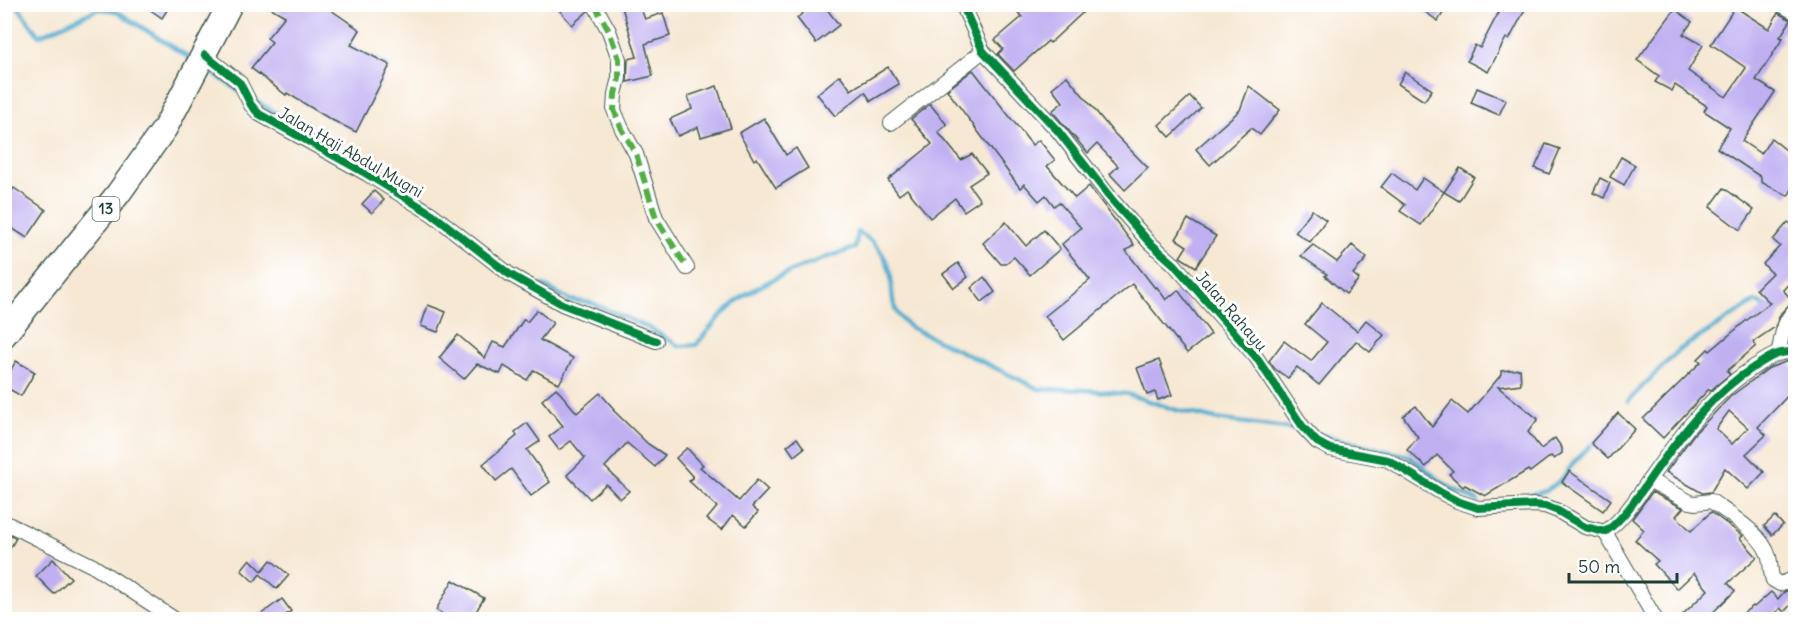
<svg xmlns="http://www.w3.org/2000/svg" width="1800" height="624" viewBox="0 0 1800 624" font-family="Delius,sans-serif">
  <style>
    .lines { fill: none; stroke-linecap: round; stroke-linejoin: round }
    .stream { stroke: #4fabcd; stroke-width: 4.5 }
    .building { fill: #c0b0f2; fill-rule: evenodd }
    .street-casing { stroke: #3f574c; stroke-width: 16 }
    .highway-casing { stroke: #3f574c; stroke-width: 27 }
    .street { stroke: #fff; stroke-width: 14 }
    .highway { stroke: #fff; stroke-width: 24 }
    .quiet { stroke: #52ad45; stroke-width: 6; stroke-dasharray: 12 6; stroke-linecap: butt }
    .cycleway-casing { stroke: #fff; stroke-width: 11 }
    .cycleway { stroke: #00873e; stroke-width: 8 }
    .labels { text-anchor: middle; stroke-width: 6; stroke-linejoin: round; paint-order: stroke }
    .shield { fill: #fff; stroke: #627771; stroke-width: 1.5 }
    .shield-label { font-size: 15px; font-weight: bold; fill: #1f3d34 }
    .street-label { font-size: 16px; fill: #1f3d34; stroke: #fff }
  </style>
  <rect width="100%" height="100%" fill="#fff"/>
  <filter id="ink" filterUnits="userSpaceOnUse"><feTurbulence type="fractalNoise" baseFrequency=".0167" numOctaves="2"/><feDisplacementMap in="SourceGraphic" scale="12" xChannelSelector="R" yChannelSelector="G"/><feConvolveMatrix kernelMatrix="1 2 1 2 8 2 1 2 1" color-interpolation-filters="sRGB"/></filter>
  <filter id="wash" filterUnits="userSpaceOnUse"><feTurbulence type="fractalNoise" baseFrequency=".008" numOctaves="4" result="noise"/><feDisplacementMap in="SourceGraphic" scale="24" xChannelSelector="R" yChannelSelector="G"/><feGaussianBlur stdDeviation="1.35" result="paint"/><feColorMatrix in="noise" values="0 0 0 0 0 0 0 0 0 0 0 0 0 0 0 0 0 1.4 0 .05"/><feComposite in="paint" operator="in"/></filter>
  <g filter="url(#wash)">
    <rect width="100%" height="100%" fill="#f6e8d3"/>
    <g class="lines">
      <g class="stream">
        <polyline points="16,4 39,36 98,9 111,10 121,14 193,60"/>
        <polyline points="205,68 238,90"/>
        <polyline points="253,99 309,134"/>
        <polyline points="319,140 381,171 409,191 437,207 461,229"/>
        <path d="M542,285L570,300L592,303L649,328L679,346L696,345C709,330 721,313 737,301C769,277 817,260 855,248L858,232C875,241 888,257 891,277C893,300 890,310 910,327L1039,389L1086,390L1127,394L1176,410L1216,419L1300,430"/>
        <polyline points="1786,327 1796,332"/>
        <polyline points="1628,401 1679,350 1756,301 1770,310"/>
        <polyline points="1314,433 1408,456 1449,487 1478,501"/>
        <polyline points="1504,501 1546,491 1561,480 1575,461 1590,446"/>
      </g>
    </g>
    <g id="blocks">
      <g class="building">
        <polygon points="142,4 171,4 162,18"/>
        <polygon points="264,4 322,4 360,30 351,45 390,65 356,132 330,119 287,93 286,95 251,68 272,42 267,38 285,16"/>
        <polygon points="554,4 585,4 588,11 572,25"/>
        <polygon points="621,4 639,4 645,19 663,13 670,36 645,44 653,76 627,82 628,59 637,57"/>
        <polygon points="814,4 823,4 839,25 816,43 797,18"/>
        <polygon points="1010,4 1092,4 1050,43 1048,41 1014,71 998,54 1003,49 995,40 1022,17"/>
        <polygon points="1414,4 1449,4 1438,21"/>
        <polygon points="1503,4 1528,4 1509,40 1506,38 1488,72 1467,61 1475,45 1480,48"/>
        <polygon points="1735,7 1769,29 1778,13 1791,20 1780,37 1783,38 1756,80 1775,92 1742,141 1761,154 1771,138 1796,158 1796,182 1788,196 1761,182 1761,177 1717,148 1730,128 1704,111 1707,106 1675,85 1672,91 1655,82 1659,76 1637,60 1675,9 1692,22 1683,34 1703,45 1688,71 1726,97 1746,68 1711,44"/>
        <polygon points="888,67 899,84 871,101 865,92 835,116 817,94 840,75 851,90"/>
        <polygon points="973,70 1032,145 1039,140 1055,160 1047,166 1075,198 1089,186 1134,245 1126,251 1155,288 1157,287 1166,300 1178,290 1211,334 1187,353 1132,284 1064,340 1045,316 1090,280 1062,244 1081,228 1059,202 1054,206 1046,195 1039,201 1024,184 1020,188 947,90"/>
        <polygon points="1405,72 1432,90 1424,101 1398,84"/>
        <polygon points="1067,76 1112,131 1148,168 1125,190 1110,174 1118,166 1097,144 1088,153 1052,111 1063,102 1052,88"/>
        <polygon points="717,86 731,128 701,137 698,127 678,136 670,119 692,109 688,96"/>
        <polygon points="1249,86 1280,110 1260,135 1251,128 1210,165 1196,149 1240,110"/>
        <polygon points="1477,88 1506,100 1499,115 1471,103"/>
        <polygon points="1190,96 1201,108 1170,137 1159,125"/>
        <polygon points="930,104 947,125 938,132 961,160 972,154 987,173 969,185 980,200 964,211 955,198 930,218 907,189 899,195 888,180 932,144 911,119"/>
        <polygon points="764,118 786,155 796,148 808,168 776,188 757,158 754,160 739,133"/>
        <polygon points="1546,144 1560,149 1549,174 1535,168"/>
        <polygon points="1621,157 1635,165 1624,185 1610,177"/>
        <polygon points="1460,168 1474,177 1459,201 1444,192"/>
        <polygon points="1392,173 1415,190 1423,178 1444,192 1421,225 1400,211 1405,205 1381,187"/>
        <polygon points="1600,178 1610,183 1604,198 1593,193"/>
        <polygon points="14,188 46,210 27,238 4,223 4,202"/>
        <polygon points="1724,188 1754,210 1740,230 1710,207"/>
        <polygon points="374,191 384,200 372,213 362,204"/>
        <polygon points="1312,210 1326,220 1310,242 1295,232"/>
        <polygon points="1188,219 1216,236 1196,267 1180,257 1187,246 1176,239"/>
        <polygon points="1006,222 1026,246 1044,230 1060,249 1030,275 1014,257 1005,264 1001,264 983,243"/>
        <polygon points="1788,222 1796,228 1796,258 1791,263 1796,267 1796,276 1783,290 1793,301 1781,313 1775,327 1753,342 1756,346 1727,371 1730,374 1711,390 1709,389 1663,438 1643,419 1701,362 1698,359 1708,349 1710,351 1747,320 1770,303 1756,289 1772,273 1763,264 1780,246 1773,240"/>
        <polygon points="1313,245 1337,262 1352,245 1367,258 1353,274 1359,279 1346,294 1325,276 1327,274 1301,256"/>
        <polygon points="958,263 968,277 954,288 943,274"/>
        <polygon points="984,277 995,292 982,302 971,288"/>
        <polygon points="1322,303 1357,331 1366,320 1384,335 1370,352 1356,341 1319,385 1297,367 1288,378 1275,369 1269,361 1284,341 1311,361 1327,342 1305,324"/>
        <polygon points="428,305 446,312 438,332 421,326"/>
        <polygon points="537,310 553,323 540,340 573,358 559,384 534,370 527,380 504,366 500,374 477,364 464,379 439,358 458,335 485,358 493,342 505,347 524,319 527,322"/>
        <polygon points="1159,360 1172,395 1158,400 1155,392 1147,395 1137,368"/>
        <polygon points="16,361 35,372 21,396 4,386 4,382"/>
        <path d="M1788,361L1796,371V387L1758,427L1766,435L1746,454L1764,472L1748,489L1725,468L1711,492L1702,493L1666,472L1694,434L1731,396L1769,368ZM1729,411L1748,428L1732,444L1716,429Z"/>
        <polygon points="1520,369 1521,384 1498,387 1538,419 1528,432 1541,449 1555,438 1562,448 1562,453 1554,459 1551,456 1530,472 1528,470 1485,496 1465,485 1463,487 1449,474 1453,471 1437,455 1426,467 1407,450 1418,437 1403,416 1416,406 1432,427 1452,401 1468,414 1501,375 1501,371"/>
        <polygon points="556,388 577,413 600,393 614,409 613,410 648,444 665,455 655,467 627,443 605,467 629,491 620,499 606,484 590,499 567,475 585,458 571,441 559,450 549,437 563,426 542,400"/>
        <polygon points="1618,413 1635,429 1608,459 1591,443"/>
        <polygon points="527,423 540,441 527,450 550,482 531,496 511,469 496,481 483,464 517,436 515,432"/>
        <polygon points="797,438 804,448 794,456 787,446"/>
        <polygon points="687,448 703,465 700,467 739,501 757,480 768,490 752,507 758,512 746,526 733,515 722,530 707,519 717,507 689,481 693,477 676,458"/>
        <polygon points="1569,471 1611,500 1603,511 1562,482"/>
        <polygon points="1652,492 1683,508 1676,516 1691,531 1711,512 1743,536 1740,538 1757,557 1728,583 1735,591 1705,620 1677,620 1708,590 1694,573 1677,589 1654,564 1658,561 1635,540 1644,530 1632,519"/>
        <polygon points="1775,516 1783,525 1772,535 1764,526"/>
        <polygon points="4,532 16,538 4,559"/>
        <polygon points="53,559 71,578 54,594 36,576"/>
        <polygon points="250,559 262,571 271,560 289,575 277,589 260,574 254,582 241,570"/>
        <polygon points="453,580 484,598 471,620 452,620 436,610"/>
        <polygon points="1796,588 1796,599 1784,612 1780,608 1770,620 1734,620 1753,606 1754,607 1771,592 1778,599 1784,592"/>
        <polygon points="282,599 291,611 279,620 253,620"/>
      </g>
    </g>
  </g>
  <g filter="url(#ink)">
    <use href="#blocks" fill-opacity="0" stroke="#3f574c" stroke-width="1.5"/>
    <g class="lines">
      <defs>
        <g id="street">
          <polyline points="594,4 609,31 619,59 619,78 615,94 614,110 622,129 636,154 656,218 687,268"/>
          <path d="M962,4L983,51L1058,131L1113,201L1149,242L1174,264L1256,357L1303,427L1317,442L1330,449L1388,460L1440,492L1457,501L1478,508L1534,505L1545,506L1558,511L1585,527L1605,532C1625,518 1640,493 1654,473C1683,432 1712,394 1754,367C1770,357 1776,351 1796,352"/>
          <polyline points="1780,4 1796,13"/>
          <polyline points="205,55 240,83 251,105 259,114 367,174 432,214 509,274 562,304 656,341"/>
          <polyline points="891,123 983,51"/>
          <path d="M1779,351C1782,335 1783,321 1796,309"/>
          <path d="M1649,480L1690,502L1695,503L1711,501C1729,514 1763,534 1769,557C1771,564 1770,572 1773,580L1780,584L1796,578"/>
          <polyline points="4,522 93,566 176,620"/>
          <polyline points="1605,532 1656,620"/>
        </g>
        <polyline id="highway" points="4,335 118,194 165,128 230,4"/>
      </defs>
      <use href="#street" class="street-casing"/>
      <use href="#highway" class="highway-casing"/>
      <use href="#street" class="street"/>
      <use href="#highway" class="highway"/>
      <polyline class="quiet" points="594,4 609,31 619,59 619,78 615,94 614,110 622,129 636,154 656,218 687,268"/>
      <defs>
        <g id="cycleway">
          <path d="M962,4L983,51L1058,131L1113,201L1149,242L1174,264L1256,357L1303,427L1317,442L1330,449L1388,460L1440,492L1457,501L1478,508L1534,505L1545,506L1558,511L1585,527L1605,532C1625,518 1640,493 1654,473C1683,432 1712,394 1754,367C1770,357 1776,351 1796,352"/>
          <polyline points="205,55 240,83 251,105 259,114 367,174 432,214 509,274 562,304 656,341"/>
        </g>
      </defs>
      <use href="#cycleway" class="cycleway-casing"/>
      <use href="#cycleway" class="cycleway"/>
    </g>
  </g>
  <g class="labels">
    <rect class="shield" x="92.5" y="197" width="27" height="24" rx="4.5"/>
    <g class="shield-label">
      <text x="106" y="214">13</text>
    </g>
    <g class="street-label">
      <text transform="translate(351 152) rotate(30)" y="6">Jalan Haji Abdul Mugni</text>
      <text transform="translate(1232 311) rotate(49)" y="6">Jalan Rahayu</text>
    </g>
  </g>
  <rect width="1800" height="624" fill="none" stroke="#fff" stroke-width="24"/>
  <path d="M1569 573v9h108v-9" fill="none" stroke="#1f3d34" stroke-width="3"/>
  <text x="1578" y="573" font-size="18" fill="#1f3d34" stroke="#ffffff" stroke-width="4.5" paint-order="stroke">50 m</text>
</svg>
